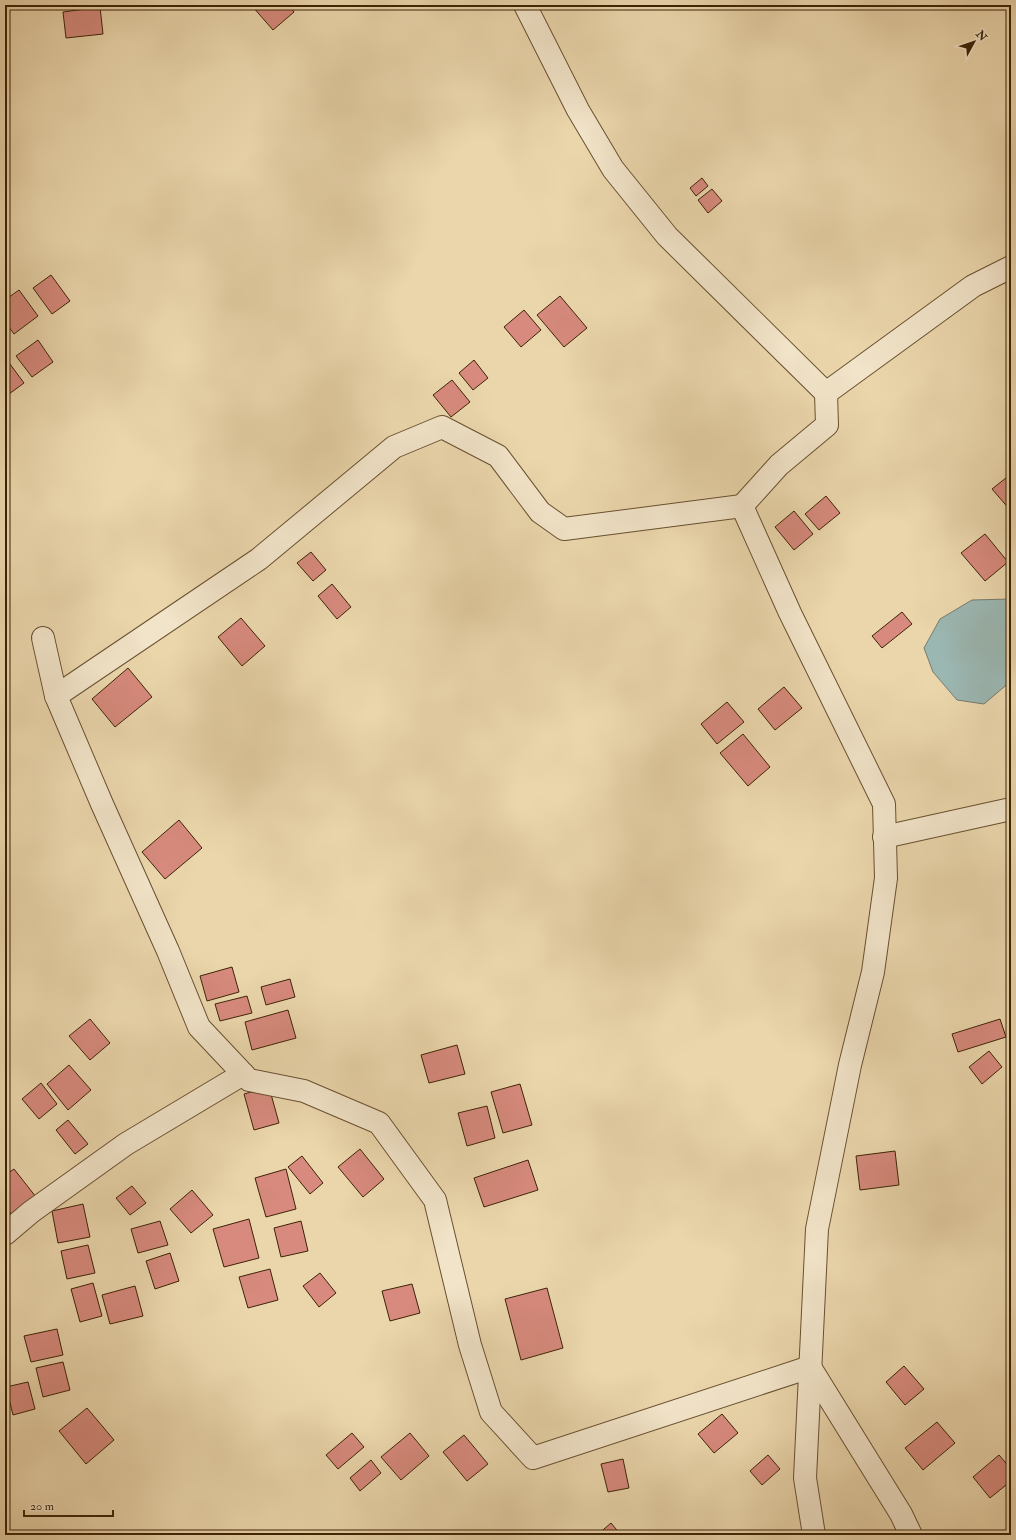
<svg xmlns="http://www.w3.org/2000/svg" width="1016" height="1540" viewBox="0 0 1016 1540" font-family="'IM FELL Double Pica',serif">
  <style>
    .water { fill: #9bb7b2; stroke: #757c6d }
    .building { fill: #d78a7d; stroke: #3d2306 }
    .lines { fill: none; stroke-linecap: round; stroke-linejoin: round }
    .minor-casing { stroke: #685030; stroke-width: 24 }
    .minor { stroke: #f2e4c9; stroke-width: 22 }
  </style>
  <rect width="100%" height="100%" fill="#ebd6ac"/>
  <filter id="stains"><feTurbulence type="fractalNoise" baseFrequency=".005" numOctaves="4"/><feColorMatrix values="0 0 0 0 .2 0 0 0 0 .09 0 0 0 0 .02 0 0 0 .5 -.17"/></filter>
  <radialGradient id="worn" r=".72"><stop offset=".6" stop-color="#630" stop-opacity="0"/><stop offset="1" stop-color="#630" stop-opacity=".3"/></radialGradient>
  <polygon class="water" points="1011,599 1011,681 984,704 957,700 933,672 924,648 940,619 972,600"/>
  <g class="building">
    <polygon points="254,5 289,5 294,12 273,30 252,6"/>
    <polygon points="100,7 103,34 66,38 63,12"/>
    <polygon points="702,178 708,186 696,196 690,188"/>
    <polygon points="712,189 722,201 708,213 698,200"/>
    <polygon points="51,275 70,301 52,314 33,288"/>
    <polygon points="19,290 38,316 14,334 5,322 5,300"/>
    <polygon points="560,296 587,328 564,347 537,315"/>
    <polygon points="524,310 541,330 521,347 504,327"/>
    <polygon points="38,340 53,362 32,377 16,356"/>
    <polygon points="7,360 24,383 5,397 5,361"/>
    <polygon points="474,360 488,378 473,390 459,373"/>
    <polygon points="452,380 470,402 451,417 433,395"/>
    <polygon points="1011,474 1011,511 992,489"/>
    <polygon points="826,496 840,513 819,530 805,514"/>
    <polygon points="794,511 813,534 794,550 775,527"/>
    <polygon points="985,534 1008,562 985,581 961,553"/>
    <polygon points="311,552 326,570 313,581 297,563"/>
    <polygon points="332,584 351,607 337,619 318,596"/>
    <polygon points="902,612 912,624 882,648 872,636"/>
    <polygon points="241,618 265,646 242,666 218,637"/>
    <polygon points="128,668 152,697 115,727 92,699"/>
    <polygon points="784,687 802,708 775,730 758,709"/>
    <polygon points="727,702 744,722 717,744 701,724"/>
    <polygon points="743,734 770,767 748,786 720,753"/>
    <polygon points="179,820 202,848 165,879 142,852"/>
    <polygon points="232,967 239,992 207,1001 200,976"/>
    <polygon points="290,979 295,997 266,1005 261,987"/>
    <polygon points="247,996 252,1013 220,1021 215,1004"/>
    <polygon points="288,1010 296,1038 252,1050 245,1022"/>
    <polygon points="90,1019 110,1043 90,1060 69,1036"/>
    <polygon points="1000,1019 1006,1037 958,1052 952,1034"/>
    <polygon points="457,1045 465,1074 429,1083 421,1055"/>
    <polygon points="989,1051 1002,1067 982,1084 969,1067"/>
    <polygon points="69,1065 91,1090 68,1110 47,1084"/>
    <polygon points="41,1083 57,1104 39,1119 22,1099"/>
    <polygon points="520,1084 532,1125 503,1133 491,1092"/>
    <polygon points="269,1087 279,1123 254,1130 244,1094"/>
    <polygon points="487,1106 495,1138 467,1146 458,1113"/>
    <polygon points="68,1120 88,1144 75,1154 56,1130"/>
    <polygon points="360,1149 384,1179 363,1197 338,1167"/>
    <polygon points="895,1151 899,1185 860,1190 856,1156"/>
    <polygon points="302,1156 323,1183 310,1194 288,1167"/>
    <polygon points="528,1160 538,1190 484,1207 474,1178"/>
    <polygon points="14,1169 36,1197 13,1216 5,1207 5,1175"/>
    <polygon points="286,1169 296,1209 266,1217 255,1178"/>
    <polygon points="132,1186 146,1203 130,1215 116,1198"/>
    <polygon points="192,1190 213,1215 191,1233 170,1209"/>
    <polygon points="83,1204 90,1237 58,1243 52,1211"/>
    <polygon points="249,1219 259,1258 224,1267 213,1229"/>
    <polygon points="160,1221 168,1245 138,1253 131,1229"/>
    <polygon points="301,1221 308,1251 281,1257 274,1228"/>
    <polygon points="88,1245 95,1273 67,1279 61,1251"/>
    <polygon points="170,1253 179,1281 155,1289 146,1261"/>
    <polygon points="270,1269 278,1300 248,1308 239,1277"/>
    <polygon points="320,1273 336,1293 319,1307 303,1286"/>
    <polygon points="93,1283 102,1316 80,1322 71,1289"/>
    <polygon points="412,1284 420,1313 390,1321 382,1291"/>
    <polygon points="135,1286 143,1316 110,1324 102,1295"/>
    <polygon points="547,1288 563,1348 521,1360 505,1299"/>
    <polygon points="57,1329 63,1355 31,1362 24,1336"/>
    <polygon points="63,1362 70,1390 43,1397 36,1368"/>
    <polygon points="904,1366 924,1389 905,1405 886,1382"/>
    <polygon points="28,1382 35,1409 13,1415 6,1387"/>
    <polygon points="87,1408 114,1440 86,1464 59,1431"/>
    <polygon points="722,1414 738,1433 714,1453 698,1434"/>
    <polygon points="937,1422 955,1443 923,1470 905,1448"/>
    <polygon points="352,1433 364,1447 338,1469 326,1455"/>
    <polygon points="410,1433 429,1456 401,1480 381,1457"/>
    <polygon points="464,1435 488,1464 467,1481 443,1452"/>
    <polygon points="768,1455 780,1469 762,1485 750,1471"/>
    <polygon points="999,1455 1011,1469 1011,1481 990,1498 973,1477"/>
    <polygon points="623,1459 629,1488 608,1492 601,1464"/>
    <polygon points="371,1460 381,1473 360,1491 350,1478"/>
    <polygon points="611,1523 621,1535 597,1535"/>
  </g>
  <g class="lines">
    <defs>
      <g id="minor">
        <polyline points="525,5 578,110 613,169 667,236 826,393 973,286 1011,267"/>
        <polyline points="742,506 564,529 540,512 498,456 442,427 394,447 259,559 56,696 102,804 168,951 199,1027 249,1080 304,1091 379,1123 435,1200 470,1345 491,1412 533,1458 810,1367 901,1514 911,1535"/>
        <polyline points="43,638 56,696"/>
        <polyline points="884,837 1011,809"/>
        <polyline points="5,1234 31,1212 126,1144 243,1074"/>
        <polyline points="814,1535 805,1478 817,1229 850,1065 873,972 886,878 884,804 790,613 742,506 779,465 827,425 826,393"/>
      </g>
    </defs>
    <use href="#minor" class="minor-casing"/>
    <use href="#minor" class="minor"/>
  </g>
  <rect width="1016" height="1540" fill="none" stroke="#ebd6ac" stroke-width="20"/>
  <rect x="6" y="6" width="1004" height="1528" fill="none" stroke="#3d2306" stroke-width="2"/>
  <rect x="10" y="10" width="996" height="1520" fill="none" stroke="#3d2306"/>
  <g transform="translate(974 42) rotate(50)" stroke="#f2e4c9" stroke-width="3" paint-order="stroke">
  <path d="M0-3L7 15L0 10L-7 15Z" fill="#3d2306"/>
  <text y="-6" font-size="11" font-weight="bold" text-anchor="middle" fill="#3d2306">N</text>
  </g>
  <path d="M24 1510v6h89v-6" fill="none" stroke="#3d2306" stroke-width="2"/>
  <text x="30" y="1510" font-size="12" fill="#3d2306" stroke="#f2e4c9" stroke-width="3" paint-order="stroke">20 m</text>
  <rect width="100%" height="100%" filter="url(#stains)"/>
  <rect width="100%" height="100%" fill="url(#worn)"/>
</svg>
